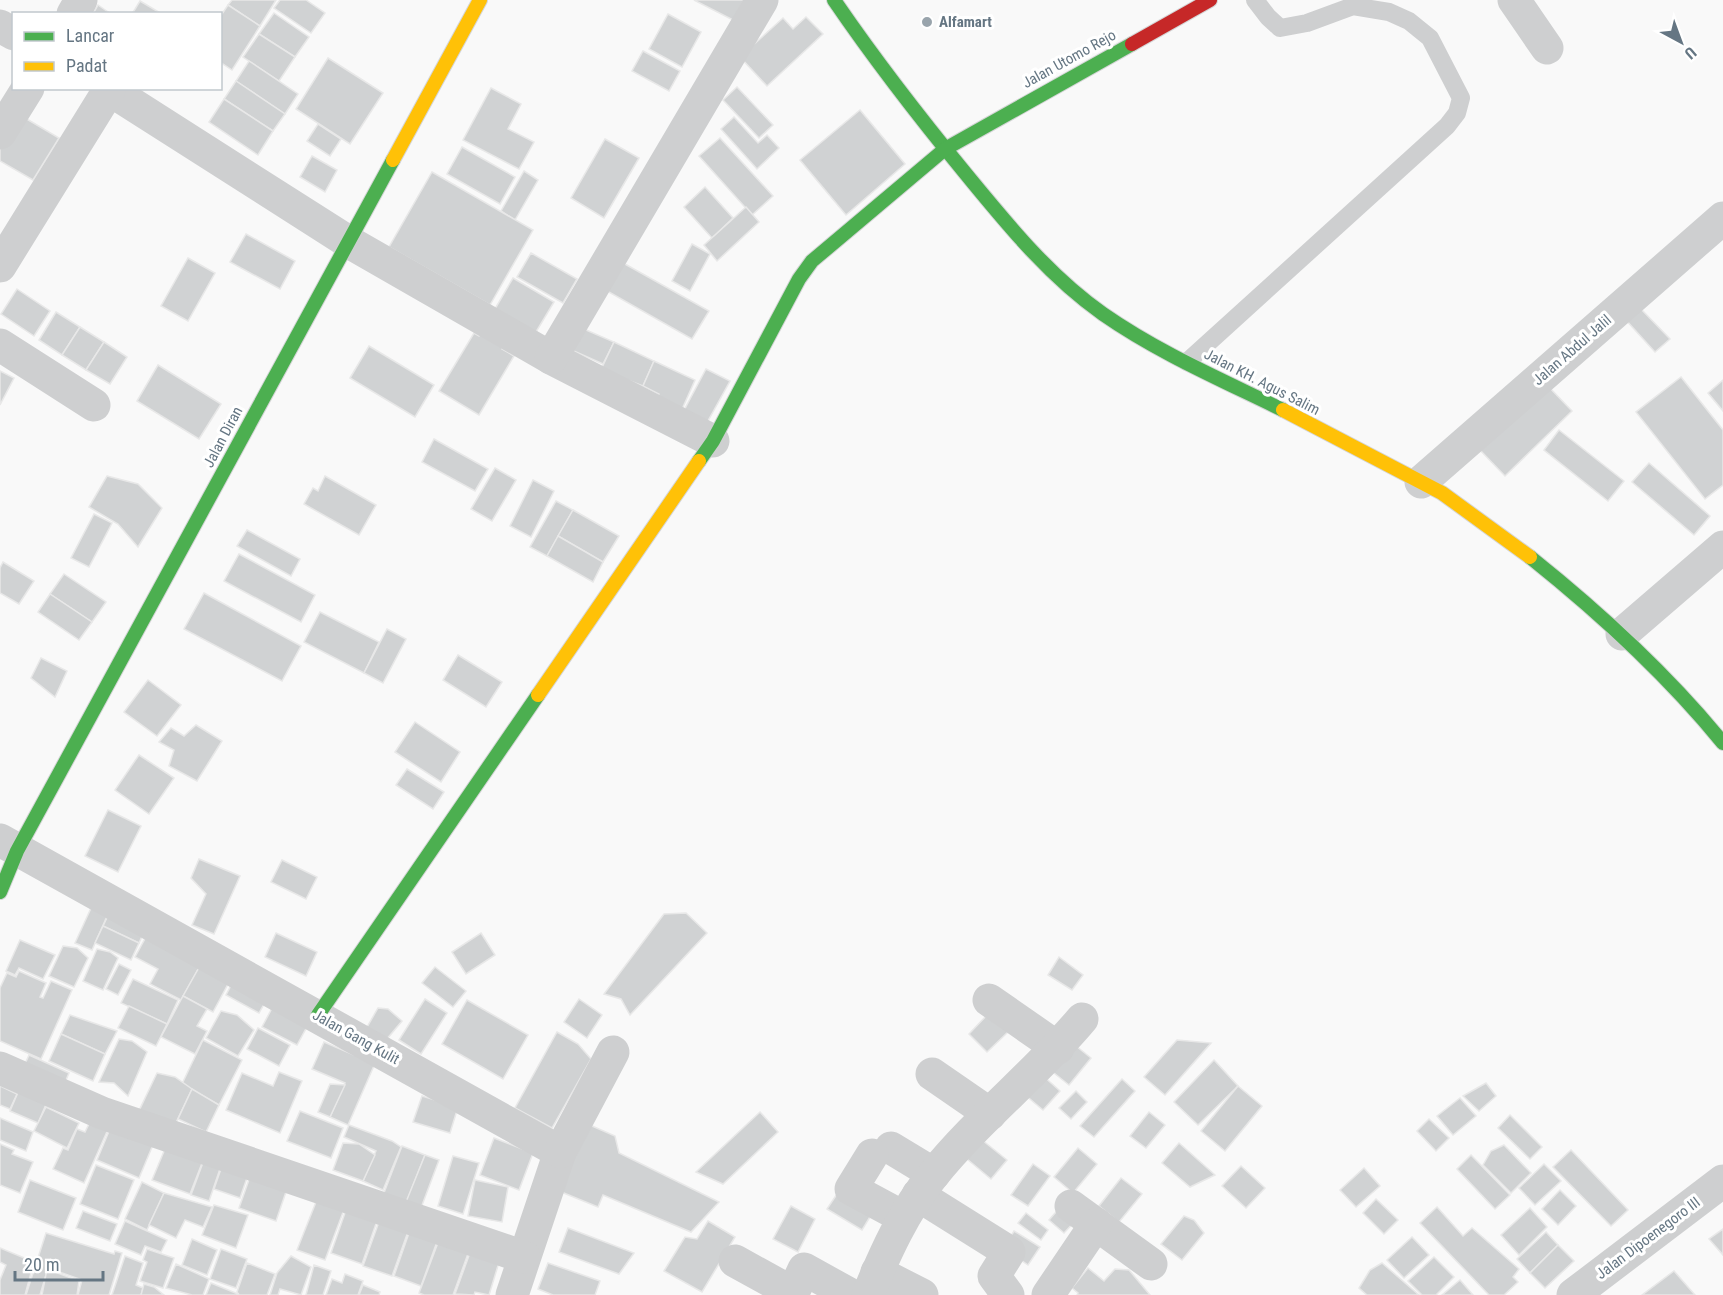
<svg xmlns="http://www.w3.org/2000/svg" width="1723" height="1295" viewBox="0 0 1723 1295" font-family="'Roboto Condensed',sans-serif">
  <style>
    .building { fill: #d0d2d3; stroke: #e8e8e8; stroke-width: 1.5 }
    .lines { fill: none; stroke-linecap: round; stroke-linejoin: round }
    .fast-casing { stroke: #d5d6d7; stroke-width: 16 }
    .slow-casing { stroke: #d5d6d7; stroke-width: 16 }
    .jam-casing { stroke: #d5d6d7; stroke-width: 16 }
    .lane { stroke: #cecfd0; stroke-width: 18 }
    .street { stroke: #cecfd0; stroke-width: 33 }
    .fast { stroke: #4caf50; stroke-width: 14 }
    .slow { stroke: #ffc107; stroke-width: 14 }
    .jam { stroke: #c62828; stroke-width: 14 }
    .poi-dot { fill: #99a4ac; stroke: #fff; stroke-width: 2 }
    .labels { text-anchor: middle; stroke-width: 6; stroke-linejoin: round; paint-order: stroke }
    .poi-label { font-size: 15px; font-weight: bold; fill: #657683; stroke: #fff; text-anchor: start }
    .street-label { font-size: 15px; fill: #657683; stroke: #fff }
  </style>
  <rect width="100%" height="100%" fill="#f9f9f9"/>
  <g class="building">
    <polygon points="232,0 276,0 260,26 228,5"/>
    <polygon points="280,0 306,0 325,13 311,33 274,8"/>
    <polygon points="694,0 744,0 733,20"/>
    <polygon points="140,1 162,14 132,14"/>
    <polygon points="98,5 111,14 93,14"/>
    <polygon points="228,5 260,26 232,70 220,62 220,17"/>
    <polygon points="274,13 309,37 295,57 259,34"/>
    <polygon points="668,14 701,32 682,67 649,49"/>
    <polygon points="806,17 823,34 767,86 740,57 783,18 793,29"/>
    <polygon points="259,34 295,57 279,81 243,57"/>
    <polygon points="643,51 680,71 669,91 632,71"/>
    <polygon points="328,58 383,93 350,144 296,109"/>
    <polygon points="249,61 298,94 285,114 236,81"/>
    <polygon points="236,81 285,114 273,131 224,99"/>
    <polygon points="737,87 773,125 759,138 723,100"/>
    <polygon points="491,88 521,104 508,129 534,142 519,169 463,140"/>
    <polygon points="224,99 273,131 258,155 209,122"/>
    <polygon points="860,110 905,164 846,215 800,160"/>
    <polygon points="20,115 59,138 33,180 0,161 0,148"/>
    <polygon points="734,117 758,143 767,135 779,148 757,169 721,129"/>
    <polygon points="318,124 341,139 330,156 307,141"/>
    <polygon points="720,138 773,196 752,215 699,156"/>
    <polygon points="605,139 639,158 604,218 571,198"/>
    <polygon points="462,147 515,177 500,204 447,174"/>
    <polygon points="312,156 337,170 325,192 300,177"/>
    <polygon points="524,171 538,180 515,220 501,211"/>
    <polygon points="432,172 533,230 490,305 389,247"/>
    <polygon points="705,187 733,218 712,238 684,207"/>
    <polygon points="746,207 759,222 717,261 704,245"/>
    <polygon points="246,234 295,261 280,289 230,262"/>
    <polygon points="692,244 710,254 690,291 672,281"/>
    <polygon points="531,253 577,279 563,303 517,277"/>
    <polygon points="188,258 215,273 188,321 161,306"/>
    <polygon points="616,259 709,311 692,339 600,287"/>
    <polygon points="513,278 554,302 533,337 492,314"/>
    <polygon points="17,289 50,311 34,336 1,314"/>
    <polygon points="1638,306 1670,339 1655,352 1625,319"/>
    <polygon points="56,312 80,327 62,355 39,340"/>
    <polygon points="485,326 508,339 502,349 514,356 479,415 439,391 474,333 479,336"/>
    <polygon points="577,326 614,342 603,364 567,348"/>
    <polygon points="80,327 104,342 86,370 62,355"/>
    <polygon points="104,342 127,357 110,384 86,370"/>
    <polygon points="614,342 654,361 643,386 630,381 598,376"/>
    <polygon points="369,346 434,385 415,417 350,378"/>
    <polygon points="654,361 695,380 679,416 654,405 659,394 643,386"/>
    <polygon points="158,365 221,404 199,439 137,401"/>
    <polygon points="706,369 730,381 704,428 681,416"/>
    <polygon points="0,371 14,378 0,405"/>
    <polygon points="1681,377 1723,430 1723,485 1705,499 1636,412"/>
    <polygon points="1723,380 1723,411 1708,393"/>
    <polygon points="1546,384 1572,411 1505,476 1478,448"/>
    <polygon points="1559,430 1624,481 1608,501 1544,450"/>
    <polygon points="434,439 488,469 475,491 422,462"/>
    <polygon points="1649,463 1710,516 1694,535 1632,482"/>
    <polygon points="495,468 516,480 492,521 471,509"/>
    <polygon points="107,476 138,484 162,508 138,547 118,524 89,507"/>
    <polygon points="325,476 376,505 359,535 304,504 313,488 318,491"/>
    <polygon points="533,480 554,491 531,537 510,526"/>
    <polygon points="556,501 573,510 547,556 530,547"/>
    <polygon points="573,510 619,536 603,562 558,536"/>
    <polygon points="94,514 112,523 89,567 71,558"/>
    <polygon points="247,530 300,559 291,576 237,546"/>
    <polygon points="558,536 603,562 593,582 547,556"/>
    <polygon points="239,554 315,595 301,622 224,581"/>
    <polygon points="3,562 34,581 19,604 0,593 0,568"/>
    <polygon points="64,574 106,602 92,622 50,594"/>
    <polygon points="204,593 301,646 282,681 184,629"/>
    <polygon points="50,594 92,622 79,640 38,612"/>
    <polygon points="320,612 379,642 364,673 304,642"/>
    <polygon points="387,629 406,639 383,683 364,673"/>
    <polygon points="458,655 502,682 486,707 443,680"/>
    <polygon points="41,658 67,671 55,697 31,678"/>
    <polygon points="148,680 181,705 157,736 124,712"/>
    <polygon points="415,722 460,752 441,782 395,752"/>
    <polygon points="196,725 222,741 197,781 169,766 174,750 159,742 171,728 184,736"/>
    <polygon points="139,755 174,778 149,814 115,790"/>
    <polygon points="407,769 444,792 433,809 396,785"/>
    <polygon points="108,810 141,826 118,872 85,856"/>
    <polygon points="199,859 240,876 214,934 192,925 206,894 191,878"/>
    <polygon points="282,860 317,877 306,899 271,882"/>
    <polygon points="113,905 148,923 139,943 103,926"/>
    <polygon points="92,906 108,914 92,950 75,943"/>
    <polygon points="686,913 707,933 630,1015 621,999 604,994 664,914"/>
    <polygon points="103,926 139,943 131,960 95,943"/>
    <polygon points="152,926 206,955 181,1000 150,984 158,969 135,957"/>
    <polygon points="276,933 317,952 306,976 265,957"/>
    <polygon points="481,933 495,955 466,974 452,952"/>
    <polygon points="20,940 55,955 43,979 19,968 15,975 6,971"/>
    <polygon points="63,946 77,948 88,958 74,987 49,976"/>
    <polygon points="97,949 110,952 118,958 103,990 83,981"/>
    <polygon points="206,955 235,971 213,1012 183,996"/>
    <polygon points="1059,957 1083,975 1072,990 1048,975"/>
    <polygon points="119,964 131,970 118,995 106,989"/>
    <polygon points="435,967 466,991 453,1007 422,983"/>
    <polygon points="19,971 46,983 40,997 43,998 51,981 72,990 41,1059 0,1041 0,988 7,973 16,977"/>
    <polygon points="238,972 272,990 259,1013 226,995"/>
    <polygon points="133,979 178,1000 167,1024 121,1003"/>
    <polygon points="279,995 314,1014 297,1045 262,1027"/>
    <polygon points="183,996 207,1009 197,1026 207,1031 195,1054 161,1037"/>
    <polygon points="425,999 447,1013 421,1054 399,1040"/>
    <polygon points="579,999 602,1015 587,1038 564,1022"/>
    <polygon points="467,1000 528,1035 503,1079 442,1044"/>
    <polygon points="129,1006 167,1024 156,1046 118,1028"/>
    <polygon points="378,1008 388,1009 402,1021 386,1040 366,1029"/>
    <polygon points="221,1011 237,1015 254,1030 238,1056 206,1038"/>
    <polygon points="989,1013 1008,1032 987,1052 969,1034"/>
    <polygon points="70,1015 117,1031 105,1054 61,1034"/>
    <polygon points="258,1028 290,1045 279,1066 247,1049"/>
    <polygon points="557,1032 578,1044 591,1059 552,1128 515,1108"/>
    <polygon points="61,1034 105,1054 93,1081 49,1061"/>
    <polygon points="119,1039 132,1041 147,1052 128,1096 114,1083 99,1082"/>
    <polygon points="203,1040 242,1060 219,1105 182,1084"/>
    <polygon points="1177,1040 1211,1043 1165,1095 1144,1077"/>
    <polygon points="324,1042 354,1055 380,1052 348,1125 330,1117 345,1083 312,1069"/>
    <polygon points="1071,1042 1091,1058 1069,1085 1049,1069"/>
    <polygon points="29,1055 69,1073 61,1092 21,1073"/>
    <polygon points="1214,1060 1238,1086 1198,1125 1174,1102"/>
    <polygon points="279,1072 302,1081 280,1133 226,1110 242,1073 273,1086"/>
    <polygon points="157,1073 175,1077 192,1089 172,1131 137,1115"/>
    <polygon points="1041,1074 1060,1091 1043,1110 1024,1094"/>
    <polygon points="1122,1079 1135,1091 1094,1137 1080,1126"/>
    <polygon points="1486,1083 1496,1096 1479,1111 1463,1096"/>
    <polygon points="330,1084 345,1085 330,1117 318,1112"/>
    <polygon points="0,1086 17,1094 10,1109 0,1105"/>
    <polygon points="1238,1086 1262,1106 1225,1151 1201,1131"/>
    <polygon points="192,1089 219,1105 206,1132 178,1119"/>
    <polygon points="19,1090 47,1102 38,1123 10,1111"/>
    <polygon points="1076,1091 1087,1102 1071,1119 1059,1108"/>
    <polygon points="422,1096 458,1107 450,1133 413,1122"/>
    <polygon points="1460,1098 1476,1116 1453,1135 1437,1116"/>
    <polygon points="46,1107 79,1123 67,1148 34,1131"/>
    <polygon points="300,1111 343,1128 331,1158 287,1141"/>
    <polygon points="760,1112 778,1132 723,1184 696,1172"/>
    <polygon points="1149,1112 1165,1125 1146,1148 1130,1136"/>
    <polygon points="1510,1115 1542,1147 1530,1159 1498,1128"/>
    <polygon points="0,1118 33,1132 26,1151 0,1140"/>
    <polygon points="92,1118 110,1125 84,1183 53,1169 63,1148 68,1150 77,1129 85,1132"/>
    <polygon points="1429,1119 1449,1138 1436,1151 1417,1131"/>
    <polygon points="583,1122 615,1136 619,1153 719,1202 691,1232 603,1195 598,1207 554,1189"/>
    <polygon points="112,1124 155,1140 139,1178 97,1160"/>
    <polygon points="349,1125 392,1141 401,1147 383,1190 363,1181 376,1151 344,1137"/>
    <polygon points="494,1138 533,1153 519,1190 480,1175"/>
    <polygon points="982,1140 1007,1160 991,1179 967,1159"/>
    <polygon points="343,1143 359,1144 375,1155 363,1181 333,1170"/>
    <polygon points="1179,1143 1215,1175 1190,1187 1162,1163"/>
    <polygon points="0,1144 14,1150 12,1154 33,1162 20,1193 0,1185"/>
    <polygon points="167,1144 204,1158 190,1194 152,1180"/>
    <polygon points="1504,1145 1531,1173 1511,1193 1483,1165 1491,1151"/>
    <polygon points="402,1146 425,1155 405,1206 382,1198"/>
    <polygon points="1078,1148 1097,1164 1073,1193 1054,1177"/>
    <polygon points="1571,1150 1628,1210 1611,1226 1553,1167"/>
    <polygon points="425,1155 439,1160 421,1208 406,1202"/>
    <polygon points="1471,1155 1510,1195 1495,1209 1457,1169"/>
    <polygon points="453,1156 479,1163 463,1214 438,1206"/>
    <polygon points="205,1157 222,1163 209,1201 191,1195"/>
    <polygon points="223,1163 249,1172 240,1198 214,1189"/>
    <polygon points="1033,1164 1050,1176 1028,1206 1011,1195"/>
    <polygon points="1544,1164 1561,1181 1535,1205 1519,1188"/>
    <polygon points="96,1165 134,1180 118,1219 80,1204"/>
    <polygon points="1241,1166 1265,1188 1246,1208 1222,1186"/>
    <polygon points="1364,1168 1380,1186 1356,1207 1340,1190"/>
    <polygon points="251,1174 288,1186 276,1221 239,1208"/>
    <polygon points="1121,1178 1142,1194 1119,1222 1099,1206"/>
    <polygon points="30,1180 76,1198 63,1230 18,1212"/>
    <polygon points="475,1180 508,1187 502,1222 468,1216"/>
    <polygon points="142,1182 164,1193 147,1230 125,1219"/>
    <polygon points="1560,1190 1576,1206 1558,1225 1542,1209"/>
    <polygon points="839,1191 873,1212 862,1230 827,1209"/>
    <polygon points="164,1193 212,1207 203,1227 185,1220 176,1238 149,1225"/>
    <polygon points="318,1197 345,1207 325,1260 297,1250"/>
    <polygon points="1376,1199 1398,1220 1384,1234 1363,1213"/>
    <polygon points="1063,1204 1078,1218 1064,1233 1049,1220"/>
    <polygon points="214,1205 248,1215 236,1248 202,1235"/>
    <polygon points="791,1206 815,1219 798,1252 773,1239"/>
    <polygon points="347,1207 378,1218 362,1264 331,1253"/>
    <polygon points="1437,1207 1463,1236 1472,1228 1519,1269 1513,1277 1518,1282 1504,1295 1489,1295 1420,1223"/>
    <polygon points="1530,1208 1547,1227 1519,1255 1501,1235"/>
    <polygon points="83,1211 117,1224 110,1241 76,1228"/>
    <polygon points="1026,1213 1048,1230 1041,1240 1018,1223"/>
    <polygon points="1184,1216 1194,1220 1204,1233 1182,1260 1161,1244"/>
    <polygon points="380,1219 409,1229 392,1276 363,1266"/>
    <polygon points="125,1221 167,1240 161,1252 145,1246 141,1255 115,1244"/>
    <polygon points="708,1221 735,1237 702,1292 664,1271 685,1237 697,1239"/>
    <polygon points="568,1228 634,1253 619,1274 559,1252"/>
    <polygon points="1723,1229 1723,1255 1709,1239"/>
    <polygon points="410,1230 438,1239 421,1286 394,1276"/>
    <polygon points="1014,1231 1040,1247 1028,1265 1012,1254 1006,1244"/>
    <polygon points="1546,1232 1558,1245 1530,1273 1517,1259"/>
    <polygon points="46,1233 114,1254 115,1251 122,1253 109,1295 78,1295 82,1280 48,1268 40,1295 26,1295"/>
    <polygon points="1412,1237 1429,1255 1404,1278 1387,1260"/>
    <polygon points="192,1239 217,1250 207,1275 182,1265"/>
    <polygon points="439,1240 469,1251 453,1295 424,1295 419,1293"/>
    <polygon points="1558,1245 1574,1261 1545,1288 1530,1273"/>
    <polygon points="0,1248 34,1262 25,1295 0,1295 0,1280 6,1265 0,1262"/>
    <polygon points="147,1249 174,1258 163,1288 140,1281 147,1262 143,1260"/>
    <polygon points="221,1249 247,1259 236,1288 210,1279"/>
    <polygon points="471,1250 500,1259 489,1295 475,1292 474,1295 455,1294"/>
    <polygon points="125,1256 143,1263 136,1285 143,1288 141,1295 112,1295"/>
    <polygon points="291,1256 311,1267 301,1295 280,1289 278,1295 270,1295 277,1273"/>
    <polygon points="1434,1257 1454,1277 1436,1295 1422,1295 1408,1281"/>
    <polygon points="247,1263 275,1274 267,1295 239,1295 237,1292"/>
    <polygon points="548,1263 600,1281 595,1295 553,1295 538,1289"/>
    <polygon points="1382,1263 1419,1295 1367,1295 1359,1288 1370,1270"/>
    <polygon points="176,1264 209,1279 203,1295 192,1295 166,1288"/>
    <polygon points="314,1265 331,1271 323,1295 306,1295"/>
    <polygon points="1088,1268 1104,1281 1115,1269 1129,1270 1150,1295 1077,1295 1078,1293 1072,1288"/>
    <polygon points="47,1269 79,1281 77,1295 42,1295"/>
    <polygon points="1674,1271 1695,1295 1642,1295"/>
    <polygon points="345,1274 363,1281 358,1295 326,1295 332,1279 342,1283"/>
    <polygon points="1460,1280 1473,1295 1442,1295"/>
    <polygon points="211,1283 238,1294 237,1295 206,1295"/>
    <polygon points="144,1284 154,1287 164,1295 141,1295"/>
    <polygon points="363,1285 380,1292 379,1295 359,1295"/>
  </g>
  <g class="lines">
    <defs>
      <g id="fast">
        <path d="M834,0C875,60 920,118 966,174C1008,225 1049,276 1103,314C1159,353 1222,380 1283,410"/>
        <polyline points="699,461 713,441 799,279 812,261 945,149 1132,44"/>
        <path d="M1530,557C1600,613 1666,673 1723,743"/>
        <polyline points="0,892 17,851 393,160"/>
        <polyline points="318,1015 538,695"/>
      </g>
      <g id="slow">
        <polyline points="393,160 480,0"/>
        <polyline points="1283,410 1442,493 1530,557"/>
        <polyline points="538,695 699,461"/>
      </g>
      <polyline id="jam" points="1132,44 1210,0"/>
    </defs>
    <use href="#fast" class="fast-casing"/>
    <use href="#slow" class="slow-casing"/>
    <use href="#jam" class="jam-casing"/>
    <polyline class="lane" points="1187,362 1447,126 1457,113 1461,98 1430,38 1409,21 1389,12 1353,6 1307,23 1280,28 1268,17 1255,0"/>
    <g class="street">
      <polyline points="1514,0 1547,48"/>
      <polyline points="73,14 81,0"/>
      <polyline points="0,26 14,34"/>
      <polyline points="107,88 347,241 551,358 713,441"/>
      <polyline points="0,133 28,88"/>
      <polyline points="0,266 109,90"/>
      <polyline points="0,345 94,405"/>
      <polyline points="551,358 762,0"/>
      <polyline points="1421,482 1723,218"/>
      <polyline points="1622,634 1723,547"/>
      <polyline points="0,840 560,1152 512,1295"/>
      <polyline points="989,1000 1058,1048"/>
      <polyline points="0,1068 102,1113 524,1257"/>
      <polyline points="932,1074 990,1114"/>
      <polyline points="891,1148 934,1174"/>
      <polyline points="560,1152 613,1052"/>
      <polyline points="872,1155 851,1189 903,1217"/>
      <polyline points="918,1195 1009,1252 994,1276 1008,1295"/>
      <polyline points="1071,1206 1151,1264"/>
      <polyline points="735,1261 793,1293 804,1269 851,1295"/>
      <polyline points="877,1272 922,1295"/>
      <path d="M868,1295C885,1253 904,1211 933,1175C978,1119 1036,1074 1082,1019"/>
      <polyline points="1048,1295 1096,1224"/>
      <polyline points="1573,1295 1723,1181"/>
    </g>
    <use href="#fast" class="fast"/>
    <use href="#slow" class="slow"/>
    <use href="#jam" class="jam"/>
  </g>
  <circle class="poi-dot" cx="927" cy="22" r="6"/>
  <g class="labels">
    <g class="poi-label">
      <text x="939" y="27">Alfamart</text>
    </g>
    <g class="street-label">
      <text transform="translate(1069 59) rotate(-29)" y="5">Jalan Utomo Rejo</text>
      <text transform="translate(1572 350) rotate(-41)" y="5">Jalan Abdul Jalil</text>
      <text transform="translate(1262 382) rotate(27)" y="5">Jalan KH. Agus Salim</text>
      <text transform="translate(223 437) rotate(-62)" y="5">Jalan Diran</text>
      <text transform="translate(356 1037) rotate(29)" y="5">Jalan Gang Kulit</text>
      <text transform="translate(1648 1238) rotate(-37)" y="5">Jalan Dipoenegoro III</text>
    </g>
  </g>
  <rect x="12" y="12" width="210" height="78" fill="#ffffff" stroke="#c1c8cd" stroke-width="1.5"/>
  <rect x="24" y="32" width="30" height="9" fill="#4caf50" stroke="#c1c8cd" stroke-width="1.5"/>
  <text x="66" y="42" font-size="18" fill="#657683">Lancar</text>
  <rect x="24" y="62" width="30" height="9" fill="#ffc107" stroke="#c1c8cd" stroke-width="1.5"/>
  <text x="66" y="72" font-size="18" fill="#657683">Padat</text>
  <g transform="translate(1681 42) rotate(139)" stroke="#ffffff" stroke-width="4.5" paint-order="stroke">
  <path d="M0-4.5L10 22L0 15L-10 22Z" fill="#657683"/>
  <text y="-9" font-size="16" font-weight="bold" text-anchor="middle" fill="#657683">U</text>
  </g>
  <path d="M15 1271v9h88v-9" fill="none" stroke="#657683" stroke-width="3"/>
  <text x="24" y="1271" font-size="18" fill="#657683" stroke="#ffffff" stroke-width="4.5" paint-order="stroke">20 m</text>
</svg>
